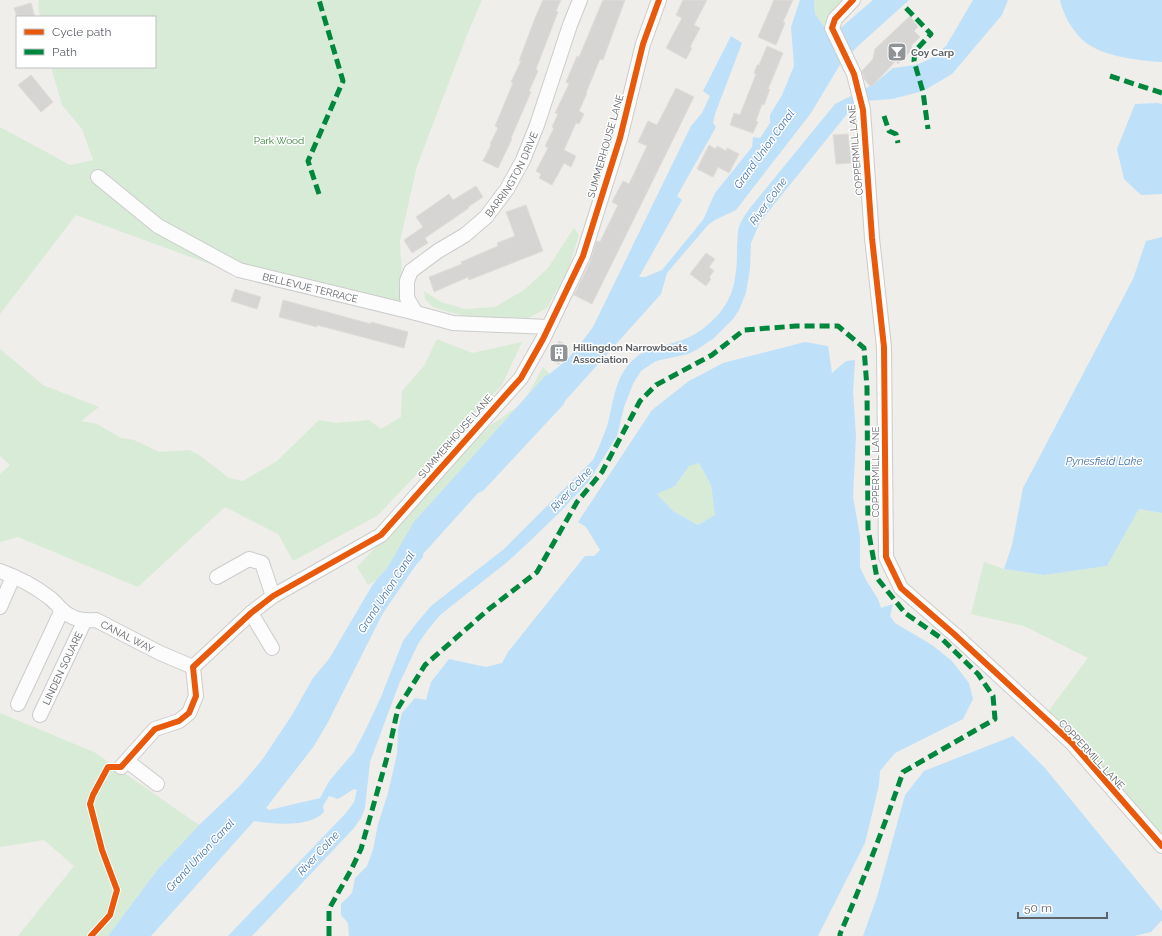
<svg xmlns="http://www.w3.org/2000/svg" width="1162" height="936" viewBox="0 0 1162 936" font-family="Raleway,sans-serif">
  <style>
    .green { fill: #d8ebd6 }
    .water { fill: #bfe0f9; fill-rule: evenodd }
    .building { fill: #d6d5d3; stroke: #deddd9 }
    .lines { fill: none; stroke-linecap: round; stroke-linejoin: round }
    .minor-casing { stroke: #cbcccc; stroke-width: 16 }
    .minor { stroke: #fdfcfc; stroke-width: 14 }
    .quiet { stroke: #00873e; stroke-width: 5; stroke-dasharray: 10 5; stroke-linecap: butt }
    .cycleway-casing { stroke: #fff; stroke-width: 8 }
    .cycleway { stroke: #e8590c; stroke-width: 6 }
    .labels { text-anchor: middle; stroke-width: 3; stroke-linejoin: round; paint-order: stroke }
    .poi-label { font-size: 10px; font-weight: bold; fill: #5f6368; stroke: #fff; text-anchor: start }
    .park-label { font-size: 10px; fill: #348238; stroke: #fff }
    .street-label { font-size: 10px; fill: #5f6368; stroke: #fff }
    .water-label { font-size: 11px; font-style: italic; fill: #4174aa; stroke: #fff }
  </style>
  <rect width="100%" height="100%" fill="#efeeea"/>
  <g class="green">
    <polygon points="39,0 482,0 467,35 417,166 400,241 404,312 234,273 76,215 0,314 0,127 70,165 93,160 82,129 62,105 51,67 155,67 155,17 40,17 38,6"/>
    <polygon points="814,0 845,0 826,29 815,14"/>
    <polygon points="574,228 579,235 568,270 547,308 525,320 471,317 449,312 433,307 425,299 424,291 441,302 465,309 495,307 524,290 548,268"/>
    <polygon points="437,339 472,353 522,342 502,385 377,516 293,561 278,534 225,507 138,587 18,537 0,542 0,474 10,465 0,456 0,349 43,385 99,407 81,421 97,424 121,438 134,440 159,452 189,450 198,454 229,478 243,481 277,461 319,420 336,423 369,420 381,429 401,417 402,391 424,366"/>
    <polygon points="543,367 549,373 532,419 398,567 368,585 357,567 488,427 523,403"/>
    <polygon points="699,463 711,485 715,515 698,525 673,511 657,494 675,486 689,466"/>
    <polygon points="1139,509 1162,513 1162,834 1047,713 1088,658 1024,626 971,614 984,562 1004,569 1044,575 1107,566"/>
    <polygon points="0,713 94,752 199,825 158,869 108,936 18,936 74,866 44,840 0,847"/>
  </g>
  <g class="water">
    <path d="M800,0H814L815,14L831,36L873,0H909L857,47L841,63L811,113L736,210L715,220L708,225L667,273L661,294L565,401L564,404L483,491L478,493L423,554V557L416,565L383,613L328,722L314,746L266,808L269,810L320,798L330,780L354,752L365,731L381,697L403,641L415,625L431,606L504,549L593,460C599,448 604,435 608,423C614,400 615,376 634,359C645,348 661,347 676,342C695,337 713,323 724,307C736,290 737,268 737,248C738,241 737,233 739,227C741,220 746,214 750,208L835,104L874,84L893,68L916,65L930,59L946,46L973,0H1008L1002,15L952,74L923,91L892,99L865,101L847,114L760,222L751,243L750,268L746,293L739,310L733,319L714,338L698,349L688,354L656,361L641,371L633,384L624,407L617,436L589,481L559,513L529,542L506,563L440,615L427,631L418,644L399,684L370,762L365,808L361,818L354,828L252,936H228L346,813L354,802L357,790L354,789L338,799L329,796L323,806L324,812C309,828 274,824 254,821L151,936H108L158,869L199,825L238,788L262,760L292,715L313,678L329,659L373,584L388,567L413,523L544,377C564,366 580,345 593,327L691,126L702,113L710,96L703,91L731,36L742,43L715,114L713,123L716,127L677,196L682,200L639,277H645L662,270L703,220L715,193L752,147L753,137L760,138L770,123V115L782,95L794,66L791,27Z"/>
    <path d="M1060,0H1162V62C1140,61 1102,56 1085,42C1073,32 1063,15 1060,0Z"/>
    <polygon points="1157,103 1162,104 1162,194 1141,195 1124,179 1117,149 1135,104"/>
    <polygon points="1162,237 1162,513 1139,509 1107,566 1044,575 1004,569 1012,545 1023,488 1133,279 1146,241"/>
    <path d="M805,342L828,346L832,373L846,361L855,360L853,392L856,436L853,497L860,536V567L866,580L878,599L881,608L893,604L890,616L895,623L932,645L952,661L969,683L973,699L963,719L895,753L880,771L879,785L865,843L818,936H349L348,923L341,915V904L352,893L355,878L367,866L373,850L378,824L388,793L397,754L398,730L402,713L415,698L426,700L431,682L449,659L486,667L502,663L508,652L585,556H594L600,550L586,527L578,522L652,410L689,381L723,363ZM699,463L711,485L715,515L698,525L673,511L657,494L675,486L689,466Z"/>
    <polygon points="1013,736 1045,768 1162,911 1162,920 1151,932 1135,936 863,936 877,897 905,795 924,771"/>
  </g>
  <g class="building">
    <polygon points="543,0 561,0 556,11 558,12 536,69 538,71 529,91 531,92 511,138 512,139 498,168 483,161 491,145 490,144 498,128 495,126 513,83 511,82 521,61 519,61 535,18"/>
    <polygon points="603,0 625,0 603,60 600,59 586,93 587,93 579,111 584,114 579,124 576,123 564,150 576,156 571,167 564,163 552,185 539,178 541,174 536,171 548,148 545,146 554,128 552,127 558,114 555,113 569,84 566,82 577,56 579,57"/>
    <polygon points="683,0 707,0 694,25 700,28 690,47 692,48 686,59 666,48 682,18 676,15"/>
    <polygon points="774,0 793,0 783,22 785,23 776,45 758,37"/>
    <polygon points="31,3 35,17 17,17 14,8"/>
    <polygon points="910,16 918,27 914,31 920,37 911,46 912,47 911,49 912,50 898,64 896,61 871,87 864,79 862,71 873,59 875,49"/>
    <polygon points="767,46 783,53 768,89 770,89 764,105 762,104 756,121 758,122 753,133 730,125 734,113 740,115 756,74 754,73 757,65 759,65"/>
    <polygon points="31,75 53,102 41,112 18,85"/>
    <polygon points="676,88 694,97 592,304 574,295 590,262 596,243 597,241 600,242 618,205 612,202 623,181 629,184 647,146 638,142 648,121 657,125"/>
    <polygon points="848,134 851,163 836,164 833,135"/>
    <polygon points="709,145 716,149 717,146 726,151 727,148 739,154 729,173 718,167 713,177 697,169"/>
    <polygon points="476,186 483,197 468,207 469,208 425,238 428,243 412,253 404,240 423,227 416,217 449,194 453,200"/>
    <polygon points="526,205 543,251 469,280 468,277 434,292 429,277 462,264 461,262 498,246 497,243 515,236 506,212"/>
    <polygon points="706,253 715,259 709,267 714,271 709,277 711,279 706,286 690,274"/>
    <polygon points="235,289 261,297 257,309 231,301"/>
    <polygon points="283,300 371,324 371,322 408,332 404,348 317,325 317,327 279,317"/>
    <polygon points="559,341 568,346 559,364 550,360"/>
  </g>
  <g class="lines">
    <defs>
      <g id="minor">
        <polyline points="853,0 835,19 832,28 854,74 863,110 872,238 884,347 886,557 901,588 954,634 1072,743 1162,846"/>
        <path id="s1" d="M98,177L158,226L239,270L416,313L453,323L548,327"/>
        <path id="s2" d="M416,313L407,298V281L411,271L438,251L465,235L486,217L507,189L523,160L537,125L570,25L580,0"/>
        <path id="s3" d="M0,571C17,577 36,587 50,598C54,601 57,605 61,609C71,619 82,621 96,620L160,653L193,667"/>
        <polyline points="217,577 249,559 262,563 273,596"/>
        <polyline points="0,607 13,577"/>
        <polyline points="251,613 272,648"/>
        <polyline points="18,704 62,610"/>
        <path id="s4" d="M40,715L85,620"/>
        <polyline points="127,761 157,784"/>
        <polyline points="121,767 155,729 179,721 189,713 196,696 193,667 251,613 273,596 381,535 521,378 543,339 583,256 620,138 643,44 659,0"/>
      </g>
    </defs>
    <use href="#minor" class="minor-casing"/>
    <use href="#minor" class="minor"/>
    <g class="quiet">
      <polyline points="906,8 931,34 915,51 914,61 923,92 928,129"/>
      <polyline points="1110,76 1162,93"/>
      <polyline points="884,116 889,131 896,134 898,143"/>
      <polyline points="319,194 308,161 343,81 319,0"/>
      <path d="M329,936V909L351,870L361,849L388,754L398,708L425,665L489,609L537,572L577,502L602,472L640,401L656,385L712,355L744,330L796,326H838L864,348L867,388L868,529L877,578L905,613L941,638L978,674L993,696L995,719L903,772C884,827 863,881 840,934V936"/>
    </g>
    <defs>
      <g id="cycleway">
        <polyline points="853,0 835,19 832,28 854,74 863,110 872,238 884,347 886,557 901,588 954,634 1072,743 1162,846"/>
        <polyline points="91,936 110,915 117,890 102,850 90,804 93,795 108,767 121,767 155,729 179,721 189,713 196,696 193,667 251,613 273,596 381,535 521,378 543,339 583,256 620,138 643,44 659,0"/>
      </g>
    </defs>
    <use href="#cycleway" class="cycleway-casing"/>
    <use href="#cycleway" class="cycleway"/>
  </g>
  <defs>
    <symbol id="bar-square" viewBox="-11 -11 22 22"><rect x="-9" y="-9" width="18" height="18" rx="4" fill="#919496" stroke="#fff"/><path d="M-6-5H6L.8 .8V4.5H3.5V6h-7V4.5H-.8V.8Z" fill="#fff"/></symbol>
    <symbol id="building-square" viewBox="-11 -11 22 22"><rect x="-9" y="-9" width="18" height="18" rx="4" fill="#919496" stroke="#fff"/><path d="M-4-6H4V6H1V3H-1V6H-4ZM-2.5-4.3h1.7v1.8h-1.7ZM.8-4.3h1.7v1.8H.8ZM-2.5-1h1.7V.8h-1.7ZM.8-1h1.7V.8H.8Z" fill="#fff"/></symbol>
  </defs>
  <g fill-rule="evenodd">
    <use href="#bar-square" x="886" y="41" width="22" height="22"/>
    <use href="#building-square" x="548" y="342" width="22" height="22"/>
  </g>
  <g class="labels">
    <g class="poi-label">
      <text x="911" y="56">Coy Carp</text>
      <text x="573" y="351">Hillingdon Narrowboats<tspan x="573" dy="12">Association</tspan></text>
    </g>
    <g class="park-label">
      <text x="279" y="144">Park Wood</text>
    </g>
    <g class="street-label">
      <text transform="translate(605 146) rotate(-74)" y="4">SUMMERHOUSE LANE</text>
      <text transform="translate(855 150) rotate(-95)" y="4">COPPERMILL LANE</text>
      <text dy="4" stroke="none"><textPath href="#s2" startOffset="188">BARRINGTON DRIVE</textPath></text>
      <text dy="4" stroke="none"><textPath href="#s1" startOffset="243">BELLEVUE TERRACE</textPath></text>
      <text transform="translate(455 436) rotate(-49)" y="4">SUMMERHOUSE LANE</text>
      <text transform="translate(875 472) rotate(-90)" y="4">COPPERMILL LANE</text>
      <text dy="4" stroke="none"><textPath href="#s3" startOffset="146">CANAL WAY</textPath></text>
      <text dy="4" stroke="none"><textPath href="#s4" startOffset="52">LINDEN SQUARE</textPath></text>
      <text transform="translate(1092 754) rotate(47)" y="4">COPPERMILL LANE</text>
    </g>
    <g class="water-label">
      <text transform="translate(764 149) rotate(-54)" y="4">Grand Union Canal</text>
      <text transform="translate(768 201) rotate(-54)" y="4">River Colne</text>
      <text x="1104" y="465">Pynesfield Lake</text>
      <text transform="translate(571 489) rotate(-47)" y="4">River Colne</text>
      <text transform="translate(386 592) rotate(-57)" y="4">Grand Union Canal</text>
      <text transform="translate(318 853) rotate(-47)" y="4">River Colne</text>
      <text transform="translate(200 855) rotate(-47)" y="4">Grand Union Canal</text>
    </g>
  </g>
  <rect x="16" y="16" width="140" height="52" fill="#ffffff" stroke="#bfc1c3"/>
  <rect x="24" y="29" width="20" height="6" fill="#e8590c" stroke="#bfc1c3"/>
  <text x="52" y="36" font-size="12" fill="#5f6368">Cycle path</text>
  <rect x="24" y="49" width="20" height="6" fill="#00873e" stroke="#bfc1c3"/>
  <text x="52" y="56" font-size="12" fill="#5f6368">Path</text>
  <path d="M1018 912v6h89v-6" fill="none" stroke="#5f6368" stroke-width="2"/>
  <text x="1024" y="912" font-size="12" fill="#5f6368" stroke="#ffffff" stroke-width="3" paint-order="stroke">50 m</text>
</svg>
